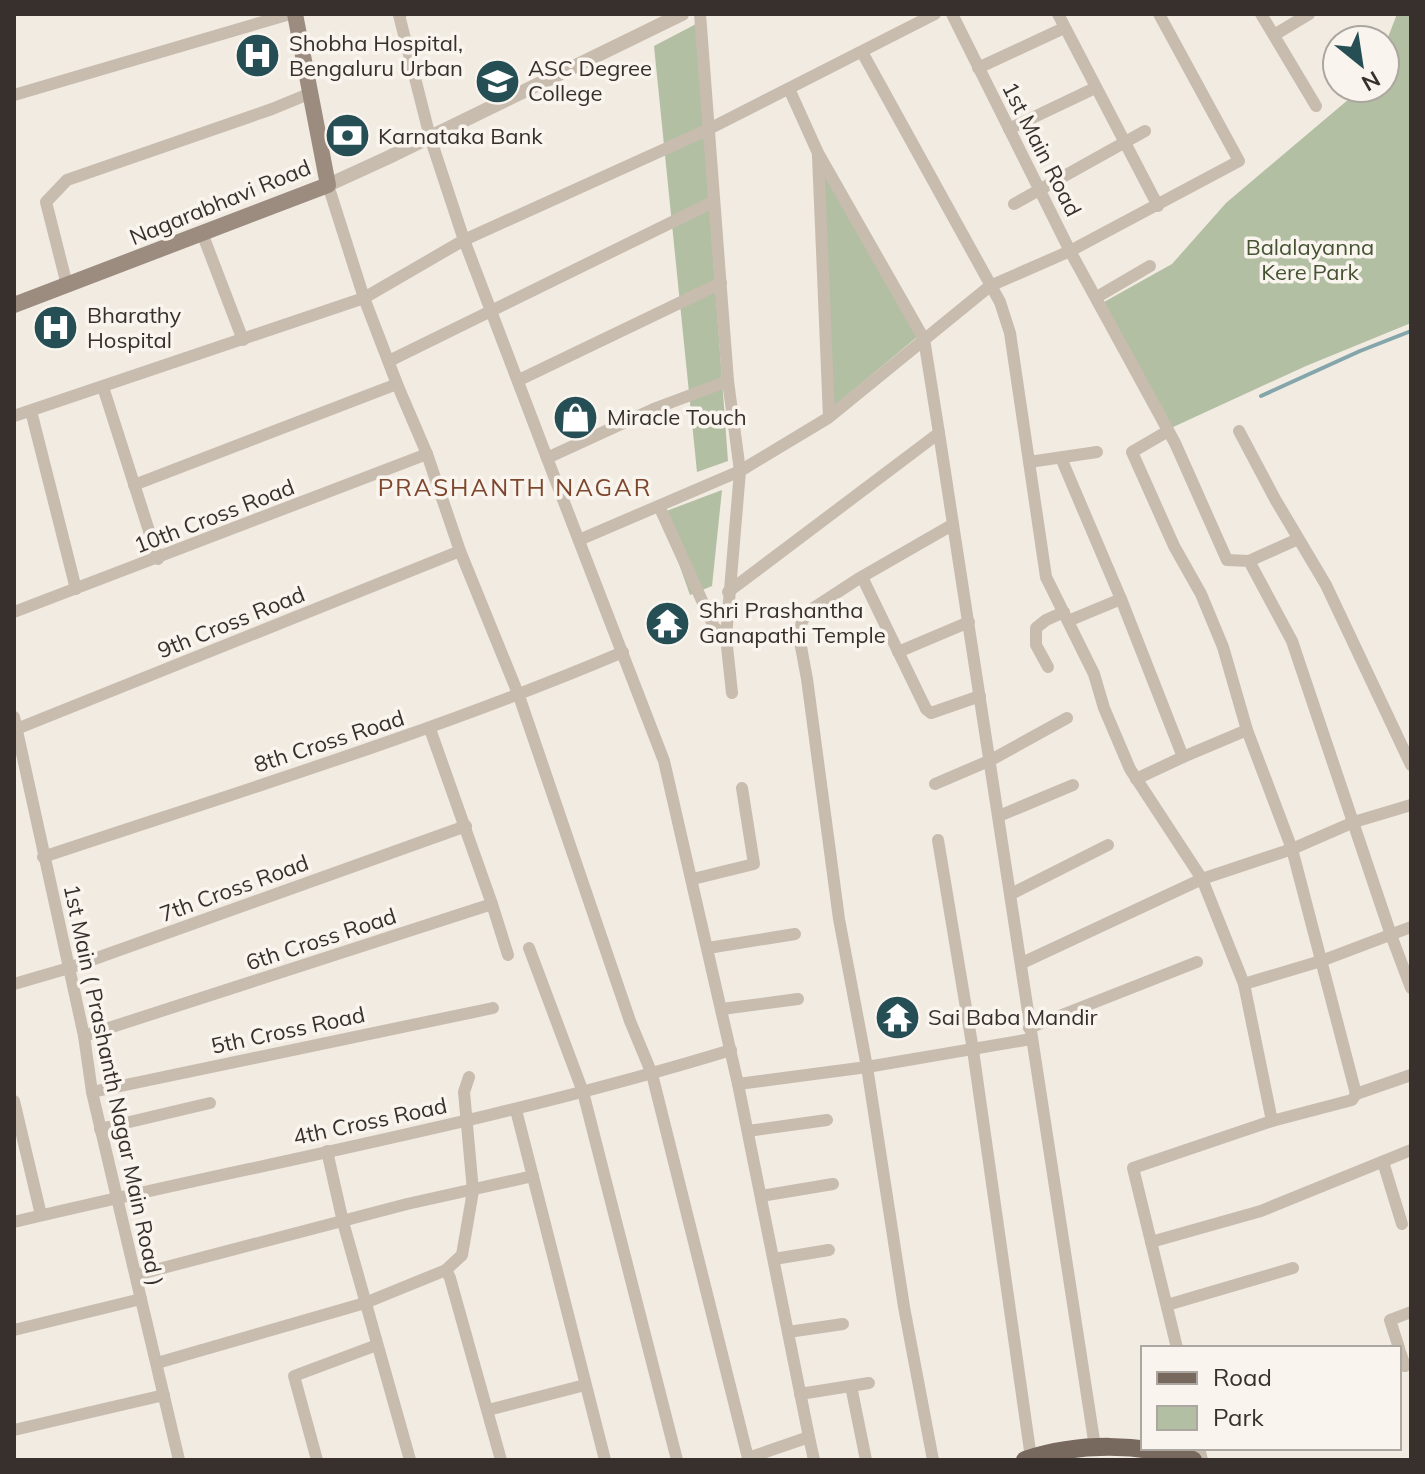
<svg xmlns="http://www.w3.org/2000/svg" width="1425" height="1474" viewBox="0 0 1425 1474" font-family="Mulish,sans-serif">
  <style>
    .green { fill: #b3bfa3 }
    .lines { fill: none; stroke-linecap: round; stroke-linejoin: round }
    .stream { stroke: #84a6ab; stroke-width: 4 }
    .minor { stroke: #c8bcaf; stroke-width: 12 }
    .tertiary { stroke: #c8bcaf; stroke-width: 14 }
    .secondary { stroke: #9c8c80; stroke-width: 16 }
    .primary { stroke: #78695f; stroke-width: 18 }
    .labels { text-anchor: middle; stroke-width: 7; stroke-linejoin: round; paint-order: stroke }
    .poi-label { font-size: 22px; fill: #38302c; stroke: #f9f5ee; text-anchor: start }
    .street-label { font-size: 22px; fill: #38302c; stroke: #f9f5ee }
    .park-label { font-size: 22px; fill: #455332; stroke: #f9f5ee }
    .neighbourhood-label { font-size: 24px; letter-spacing: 2px; fill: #7d472e; stroke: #f9f5ee }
  </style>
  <rect width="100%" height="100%" fill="#f1ebe2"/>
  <g class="green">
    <polygon points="1397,14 1411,14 1411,323 1306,366 1171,428 1104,302 1172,264 1226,203 1362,88 1385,88 1385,45"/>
    <polygon points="696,24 728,461 697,472 654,46"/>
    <polygon points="822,170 917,337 833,407"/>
    <polygon points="722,490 712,586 690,595 661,513"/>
  </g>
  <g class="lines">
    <polyline class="stream" points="1261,396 1360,351 1411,331"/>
    <g class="minor">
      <polyline points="401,14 399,15 430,137 464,240 547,458"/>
      <polyline points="700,14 728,381 740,471 726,637 732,693"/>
      <polyline points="952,14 1070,251 1175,443 1227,560 1249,561 1292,641 1391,935 1411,988"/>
      <polyline points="1058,14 1158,206"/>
      <polyline points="1261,14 1316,106"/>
      <polyline points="1274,35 1309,14"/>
      <polyline points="862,52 1000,302 1010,333 1046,577 1094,674 1104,708 1130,769 1202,879 1244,984 1272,1121 1133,1168 1177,1348"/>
      <polyline points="978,68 1064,28"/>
      <polyline points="14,95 290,14"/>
      <polyline points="1009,129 1095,88"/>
      <polyline points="818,156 829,417"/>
      <polyline points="328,185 364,298 397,384 427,454 460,551 519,696 630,1021 652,1074 748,1458 809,1437 814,1460"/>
      <polyline points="1014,204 1145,131"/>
      <polyline points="202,233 243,340"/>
      <polyline points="67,285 46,202 67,180 272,109 311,93"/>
      <polyline points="1097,297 1150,266"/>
      <polyline points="389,361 713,202"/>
      <polyline points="519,380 721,283"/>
      <polyline points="728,381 656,408 547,458 664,761 738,1084 867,1067 1031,1039"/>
      <polyline points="103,387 158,559"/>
      <polyline points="31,411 76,589"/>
      <polyline points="14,416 364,298 464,240 707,130 935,14"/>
      <polyline points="1168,431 1132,452 1174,546 1201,594 1223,647 1247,730 1292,849 1356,1094 1352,1100 1272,1121"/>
      <polyline points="1239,431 1275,499 1326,585 1411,765"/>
      <polyline points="939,433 1095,1447"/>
      <polyline points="1061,458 1121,599 1183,757 1247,730"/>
      <polyline points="1029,462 1097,452"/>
      <polyline points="134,485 397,384"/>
      <polyline points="659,506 714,627 726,637"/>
      <polyline points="579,540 740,471 828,418 990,286 1070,251 1239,161 1159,14"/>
      <polyline points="1249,561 1298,539"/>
      <polyline points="862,577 926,709 931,713 980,696"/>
      <polyline points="728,592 939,433 924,339 818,153 790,91"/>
      <polyline points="14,612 427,454"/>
      <polyline points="1068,621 1121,599"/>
      <polyline points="898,652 969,622"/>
      <polyline points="1048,667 1036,645 1036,628 1046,620 1064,612"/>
      <polyline points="14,717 84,1036 92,1092 179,1460"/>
      <polyline points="14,730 460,551"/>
      <polyline points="1136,779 1183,757"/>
      <polyline points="935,784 991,760 1067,718"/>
      <polyline points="999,816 1073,785"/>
      <polyline points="938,840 973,1050 1031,1458"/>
      <path d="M43,857C238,792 434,732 623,652"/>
      <polyline points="693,879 754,864 742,788"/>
      <polyline points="1011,894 1108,845"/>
      <polyline points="492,904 508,955"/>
      <polyline points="529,948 583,1092 677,1460"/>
      <polyline points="708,948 795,934"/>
      <polyline points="1022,963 1202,879 1292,849 1354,822 1411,805"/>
      <polyline points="14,984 69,968 466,826"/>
      <polyline points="1244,984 1321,961 1411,927"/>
      <polyline points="722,1009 798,999"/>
      <polyline points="1029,1028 1197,962"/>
      <polyline points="84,1036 492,904 430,729"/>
      <polyline points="738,1084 809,1437"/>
      <polyline points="92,1092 493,1008"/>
      <polyline points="1356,1094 1411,1075"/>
      <polyline points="14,1101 41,1215"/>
      <polyline points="516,1110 605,1460"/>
      <polyline points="100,1129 210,1103"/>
      <polyline points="748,1131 827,1120"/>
      <polyline points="327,1151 343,1222 410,1460"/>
      <polyline points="1383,1162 1402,1224"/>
      <polyline points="761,1196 833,1184"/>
      <path d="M14,1222C253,1165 496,1122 731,1050"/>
      <polyline points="1151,1242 1261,1211 1411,1150"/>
      <polyline points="774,1259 829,1250"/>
      <polyline points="446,1270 462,1255 473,1191 464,1092 469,1077"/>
      <polyline points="136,1275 407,1204 533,1176"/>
      <polyline points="1167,1305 1293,1268"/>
      <polyline points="14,1330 141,1299"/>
      <polyline points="788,1332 843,1324"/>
      <polyline points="1399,1348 1390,1320 1411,1312"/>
      <polyline points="1399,1349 1405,1366"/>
      <polyline points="157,1363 365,1303 446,1270 450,1278 501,1460"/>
      <polyline points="851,1386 866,1460"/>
      <polyline points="800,1394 869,1383"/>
      <polyline points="488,1410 585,1385"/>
      <polyline points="14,1430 164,1395"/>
      <polyline points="1199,1448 1202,1460"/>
      <polyline points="317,1460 294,1376 377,1345"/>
      <polyline points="933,1460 904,1307 867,1067 839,919 807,679 799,636 802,621 812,609 858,579 952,525"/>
    </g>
    <polyline class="tertiary" points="328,185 387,158 682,14"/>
    <polyline class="secondary" points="14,305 328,185 295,14"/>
    <path class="primary" d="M1025,1460C1079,1442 1140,1443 1193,1460"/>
  </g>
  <defs>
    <symbol id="hospital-disc" viewBox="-11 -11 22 22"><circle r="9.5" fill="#264e55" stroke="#f9f5ee"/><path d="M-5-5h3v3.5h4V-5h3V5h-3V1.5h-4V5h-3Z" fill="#fff"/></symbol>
    <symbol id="university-disc" viewBox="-11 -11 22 22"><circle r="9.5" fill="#264e55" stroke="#f9f5ee"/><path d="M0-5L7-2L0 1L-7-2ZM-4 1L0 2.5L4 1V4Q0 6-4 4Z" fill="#fff"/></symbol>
    <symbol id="bank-disc" viewBox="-11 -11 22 22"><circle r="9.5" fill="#264e55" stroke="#f9f5ee"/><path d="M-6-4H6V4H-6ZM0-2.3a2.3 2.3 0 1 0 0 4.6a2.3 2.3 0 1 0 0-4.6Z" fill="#fff"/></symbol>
    <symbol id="shop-disc" viewBox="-11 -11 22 22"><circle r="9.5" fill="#264e55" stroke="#f9f5ee"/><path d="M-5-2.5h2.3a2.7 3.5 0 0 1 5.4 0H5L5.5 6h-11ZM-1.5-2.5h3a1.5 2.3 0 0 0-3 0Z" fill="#fff"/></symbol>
    <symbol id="temple-disc" viewBox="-11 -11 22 22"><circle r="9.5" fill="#264e55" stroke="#f9f5ee"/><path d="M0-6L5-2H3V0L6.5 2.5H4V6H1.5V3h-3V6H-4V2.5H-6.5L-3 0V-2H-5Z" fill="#fff"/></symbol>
  </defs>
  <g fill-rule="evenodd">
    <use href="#hospital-disc" x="232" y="30" width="51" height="51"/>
    <use href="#university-disc" x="472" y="56" width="51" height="51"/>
    <use href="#bank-disc" x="322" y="110" width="51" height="51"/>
    <use href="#hospital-disc" x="30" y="302" width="51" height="51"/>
    <use href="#shop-disc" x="550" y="392" width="51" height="51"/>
    <use href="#temple-disc" x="642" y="598" width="51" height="51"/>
    <use href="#temple-disc" x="872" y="992" width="51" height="51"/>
  </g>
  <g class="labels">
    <g class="poi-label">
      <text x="289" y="51">Shobha Hospital,<tspan x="289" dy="25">Bengaluru Urban</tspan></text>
      <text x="528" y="76">ASC Degree<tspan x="528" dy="25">College</tspan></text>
      <text x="378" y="144">Karnataka Bank</text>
      <text x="87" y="323">Bharathy<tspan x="87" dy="25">Hospital</tspan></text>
      <text x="607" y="425">Miracle Touch</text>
      <text x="699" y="618">Shri Prashantha<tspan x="699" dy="25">Ganapathi Temple</tspan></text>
      <text x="928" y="1025">Sai Baba Mandir</text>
    </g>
    <g class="street-label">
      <text transform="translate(1042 149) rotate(63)" y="8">1st Main Road</text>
      <text transform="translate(220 202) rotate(-22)" y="8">Nagarabhavi Road</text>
      <text transform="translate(214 516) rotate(-21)" y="8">10th Cross Road</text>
      <text transform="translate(231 622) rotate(-22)" y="8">9th Cross Road</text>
      <text transform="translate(329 741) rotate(-18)" y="8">8th Cross Road</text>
      <text transform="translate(234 888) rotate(-20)" y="8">7th Cross Road</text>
      <text transform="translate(321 939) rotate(-18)" y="8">6th Cross Road</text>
      <text transform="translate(288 1030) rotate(-12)" y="8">5th Cross Road</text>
      <text transform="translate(114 1085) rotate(78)" y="8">1st Main ( Prashanth Nagar Main Road )</text>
      <text transform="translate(370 1121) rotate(-12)" y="8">4th Cross Road</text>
    </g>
    <g class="park-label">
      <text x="1310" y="255">Balalayanna<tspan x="1310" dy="25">Kere Park</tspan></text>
    </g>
    <g class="neighbourhood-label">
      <text x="515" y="496">PRASHANTH NAGAR</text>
    </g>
  </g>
  <rect width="1425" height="1474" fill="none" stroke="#38302c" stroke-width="32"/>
  <rect x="1141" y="1346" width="260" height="104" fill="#f9f5ee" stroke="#aca6a0" stroke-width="2"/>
  <rect x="1157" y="1372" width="40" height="12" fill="#78695f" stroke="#aca6a0" stroke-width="2"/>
  <text x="1213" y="1386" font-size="24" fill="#38302c">Road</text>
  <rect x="1157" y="1406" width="40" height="24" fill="#b3bfa3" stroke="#aca6a0" stroke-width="2"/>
  <text x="1213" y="1426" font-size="24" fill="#38302c">Park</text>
  <g transform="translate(1361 64) rotate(150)"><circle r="38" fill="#f9f5ee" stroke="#aca6a0" stroke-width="2"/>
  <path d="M0-6L14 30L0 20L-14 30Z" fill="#264e55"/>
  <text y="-12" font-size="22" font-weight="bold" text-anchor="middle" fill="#38302c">N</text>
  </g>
</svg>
